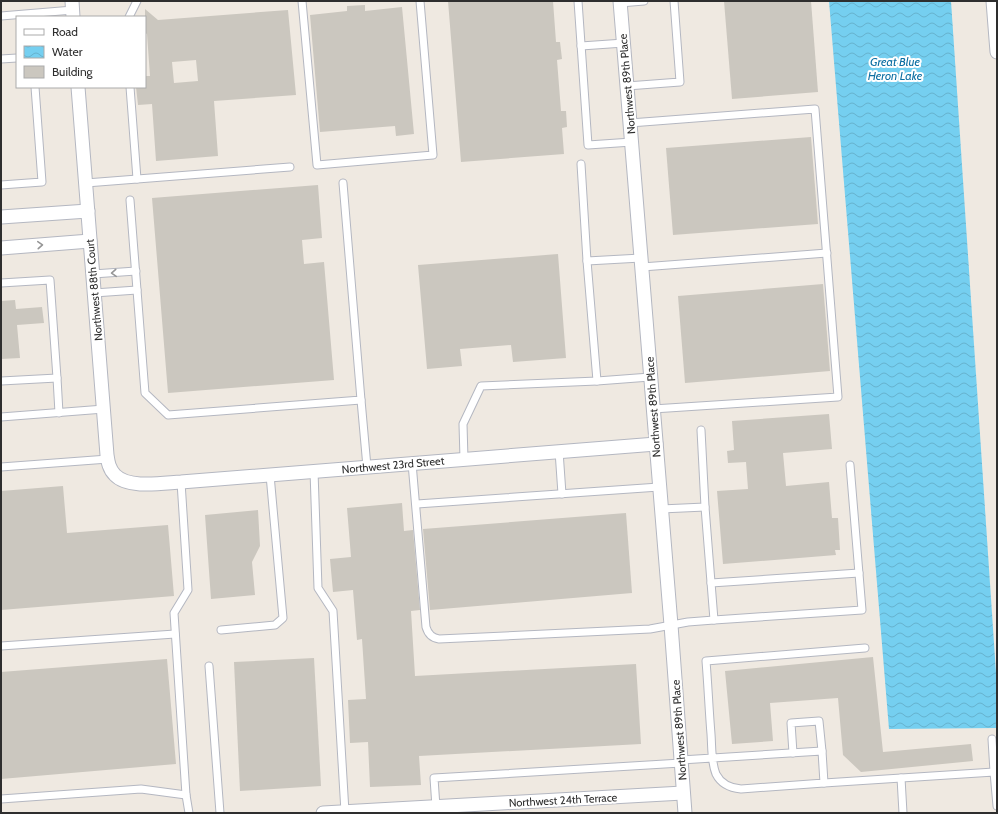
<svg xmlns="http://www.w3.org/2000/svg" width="998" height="814" viewBox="0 0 998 814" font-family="Cabin,sans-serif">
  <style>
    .water { fill: url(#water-waves) }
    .building { fill: #cbc7bf; fill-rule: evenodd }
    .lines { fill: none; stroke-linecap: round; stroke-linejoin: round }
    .service-casing { stroke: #b4b7c1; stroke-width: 9 }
    .minor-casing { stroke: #b4b7c1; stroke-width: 15 }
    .service { stroke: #fff; stroke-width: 7 }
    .minor { stroke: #fff; stroke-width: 13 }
    .oneway { stroke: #969696 }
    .labels { text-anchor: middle; stroke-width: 4; stroke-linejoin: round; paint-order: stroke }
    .street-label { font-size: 11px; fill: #2e2e2e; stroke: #fff }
    .water-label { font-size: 12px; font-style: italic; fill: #0d6fa3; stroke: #fff }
  </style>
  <defs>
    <pattern id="water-waves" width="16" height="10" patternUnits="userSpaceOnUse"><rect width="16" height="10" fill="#75cff0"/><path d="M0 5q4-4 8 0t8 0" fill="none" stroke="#66b2ce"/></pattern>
  </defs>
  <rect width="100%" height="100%" fill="#efe9e1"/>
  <polygon class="water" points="829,1 951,1 997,688 997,728 889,729"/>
  <g class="building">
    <polygon points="448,1 553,1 556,42 560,42 562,59 557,60 561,111 566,111 567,127 562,128 564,154 461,162"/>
    <polygon points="724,1 811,1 818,92 732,99"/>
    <polygon points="365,5 365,11 402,7 414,134 396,136 395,126 320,132 310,15 347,11 347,6"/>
    <path d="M145,9L158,20L288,10L296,95L214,101L218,156L156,161L152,104L138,105L136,87H145V76H150L147,34L145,33ZM196,60L198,81L174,83L172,62Z"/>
    <polygon points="811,137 818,224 673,235 666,148"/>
    <polygon points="318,185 322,238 302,240 304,264 324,262 334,380 168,393 152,198"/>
    <polygon points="558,254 566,358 513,362 511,345 460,349 462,366 427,369 418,265"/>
    <polygon points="823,284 830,371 685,383 678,296"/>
    <polygon points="15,300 16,309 42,307 44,323 17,325 20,358 1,359 1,301"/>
    <polygon points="829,414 832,449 783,453 786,486 829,482 832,518 838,518 840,550 835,550 836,555 723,564 717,491 748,489 746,462 728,463 727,451 734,450 732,421"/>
    <polygon points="63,486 67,533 168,525 174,596 1,610 1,491"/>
    <polygon points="402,503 404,531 413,530 420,610 411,611 415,676 636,664 641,744 419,756 421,785 370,787 368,742 350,743 348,700 366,699 362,639 357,640 353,590 333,592 330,559 351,557 347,508"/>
    <polygon points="258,510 260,546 252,562 255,595 211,599 205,515"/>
    <polygon points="626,513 632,593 430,610 423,529"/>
    <polygon points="873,657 883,752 971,744 973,761 861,772 843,755 838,698 770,703 773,741 732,744 725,671"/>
    <polygon points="314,658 321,786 240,791 234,662"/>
    <polygon points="167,659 176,764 1,779 1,672"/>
  </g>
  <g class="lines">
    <defs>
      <g id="service">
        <polyline points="302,1 317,165 433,155 420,1"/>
        <polyline points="578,1 588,145 632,142"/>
        <polyline points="620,3 644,1"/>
        <polyline points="1,16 73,10"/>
        <polyline points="129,17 137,1"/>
        <polyline points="581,46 624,43"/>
        <polyline points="1,59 17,58"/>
        <polyline points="627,86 680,82 674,1"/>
        <polyline points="130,87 137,179"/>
        <polyline points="630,123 815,109 838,397 653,409"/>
        <polyline points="581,164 587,261 641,258"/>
        <polyline points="86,183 290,167"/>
        <polyline points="1,185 42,182 35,87"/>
        <polyline points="130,200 145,393 168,415 361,400 343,183"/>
        <polyline points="642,267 827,253"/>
        <polyline points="93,274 136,271"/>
        <polyline points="1,283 50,280 57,378 1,381"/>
        <polyline points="94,293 137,290"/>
        <polyline points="57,378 59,413"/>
        <polyline points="597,381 650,377"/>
        <polyline points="361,400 367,467"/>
        <polyline points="1,417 104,409"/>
        <polyline points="559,451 562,494"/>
        <polyline points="464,459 463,424 481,386 597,381 587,261"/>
        <path d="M412,463L426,627C428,634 432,638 439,639L650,629L688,622L714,620"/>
        <polyline points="1,467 108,459"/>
        <polyline points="314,471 318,588 333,611 345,812"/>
        <polyline points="181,482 188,590 174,613 186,795 189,813"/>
        <polyline points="417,504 659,487"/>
        <polyline points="705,507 714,620 862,610 850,465"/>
        <polyline points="661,509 705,507 701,430"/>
        <polyline points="711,583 859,573"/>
        <polyline points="221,630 275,625 283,618 270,475"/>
        <polyline points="1,646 175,634"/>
        <polyline points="209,666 220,813"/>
        <polyline points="992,739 994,772"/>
        <polyline points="793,753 791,723 819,721 822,751"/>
        <path d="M681,760L822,751L824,783L741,789C730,788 721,784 716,774C711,762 712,747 711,734C709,710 708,685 706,661L865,648"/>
        <polyline points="901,778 903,813"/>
        <polyline points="824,783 994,772 997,806"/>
        <polyline points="1,799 141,789 186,795"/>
        <polyline points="436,807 434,778 681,763"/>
      </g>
      <g id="minor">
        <polyline points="72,1 73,17"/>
        <polyline points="620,1 671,625 685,813"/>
        <polyline points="993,1 997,52"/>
        <path d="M78,87L107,455C108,462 109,469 115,475C128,489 163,483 181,482L656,444"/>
        <polyline points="1,217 88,211"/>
        <polyline points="1,248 90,241"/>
        <polyline points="323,813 683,793"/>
      </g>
    </defs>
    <use href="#service" class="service-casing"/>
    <use href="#minor" class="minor-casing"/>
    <use href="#service" class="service"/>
    <use href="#minor" class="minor"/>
  </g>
  <defs><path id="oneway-chevron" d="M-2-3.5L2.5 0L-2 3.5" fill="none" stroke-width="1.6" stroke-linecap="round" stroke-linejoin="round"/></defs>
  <g class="oneway">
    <use href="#oneway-chevron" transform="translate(40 245) rotate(-4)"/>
    <use href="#oneway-chevron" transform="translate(114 273) rotate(176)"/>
  </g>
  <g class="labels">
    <g class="street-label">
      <text transform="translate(627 84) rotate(-95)" y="4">Northwest 89th Place</text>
      <text transform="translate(94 290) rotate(-95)" y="4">Northwest 88th Court</text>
      <text transform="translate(653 407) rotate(-94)" y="4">Northwest 89th Place</text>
      <text transform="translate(393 465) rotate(-5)" y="4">Northwest 23rd Street</text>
      <text transform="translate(679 730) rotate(-94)" y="4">Northwest 89th Place</text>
      <text transform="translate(563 800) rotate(-3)" y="4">Northwest 24th Terrace</text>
    </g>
    <g class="water-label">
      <text x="895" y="66">Great Blue<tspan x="895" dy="14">Heron Lake</tspan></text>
    </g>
  </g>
  <rect width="998" height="814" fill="none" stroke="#2e2e2e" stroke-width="4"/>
  <rect x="16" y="16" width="130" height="72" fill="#ffffff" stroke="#ababab"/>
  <rect x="24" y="29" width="20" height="6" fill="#ffffff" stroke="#ababab"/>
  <text x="52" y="36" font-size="12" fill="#2e2e2e">Road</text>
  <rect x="24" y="46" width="20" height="12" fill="url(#water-waves)" stroke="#ababab"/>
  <text x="52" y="56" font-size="12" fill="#2e2e2e">Water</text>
  <rect x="24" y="66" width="20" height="12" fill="#cbc7bf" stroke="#ababab"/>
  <text x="52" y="76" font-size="12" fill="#2e2e2e">Building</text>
</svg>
